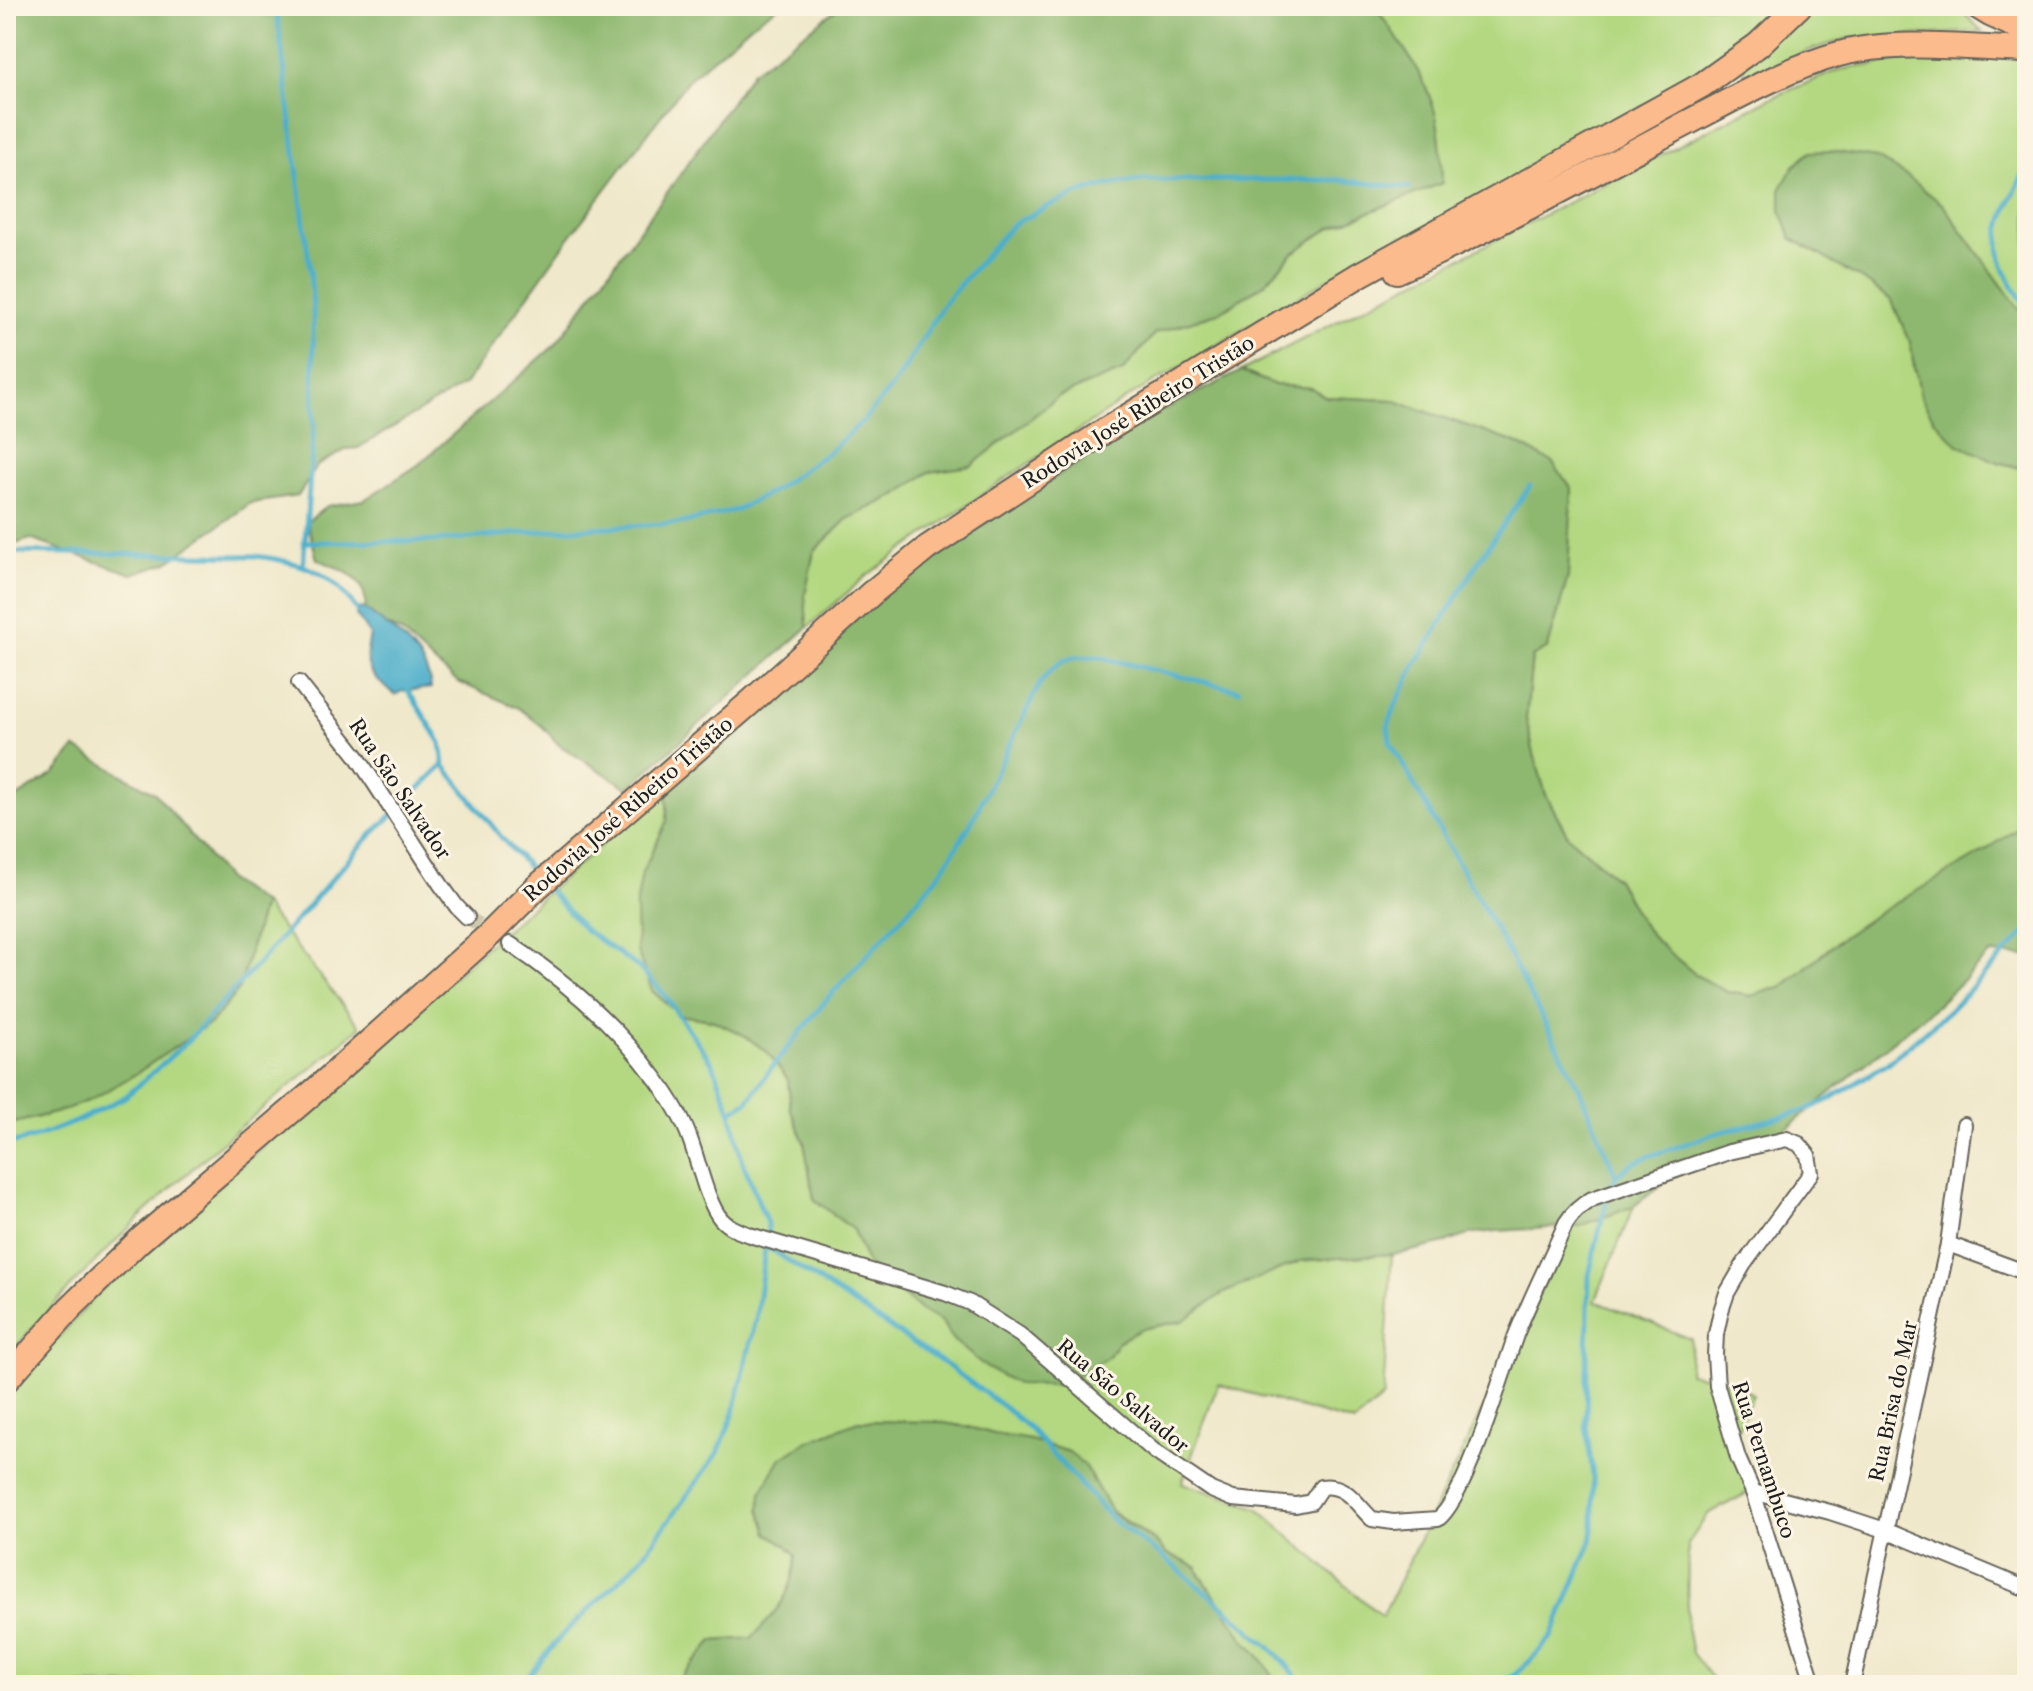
<svg xmlns="http://www.w3.org/2000/svg" width="2033" height="1691" viewBox="0 0 2033 1691" font-family="'Libre Caslon Text',serif">
  <style>
    .green { fill: #b3d881; stroke: #687a4e; stroke-width: 2 }
    .forest { fill: #8eb86f; stroke: #556a46; stroke-width: 2 }
    .water { fill: #4baecb; stroke: #346574; stroke-width: 2 }
    .lines { fill: none; stroke-linecap: round; stroke-linejoin: round }
    .stream { stroke: #4baecb; stroke-width: 5 }
    .minor-tunnel { stroke: #cfc9b0; stroke-width: 14; stroke-dasharray: 14 7; stroke-linecap: butt }
    .minor-casing { stroke: #666359; stroke-width: 18 }
    .primary-casing { stroke: #666359; stroke-width: 28 }
    .minor { stroke: #fff; stroke-width: 14 }
    .primary { stroke: #fbbb8d; stroke-width: 24 }
    .labels { text-anchor: middle; stroke-width: 6; stroke-linejoin: round; paint-order: stroke }
    .street-label { font-size: 20px; fill: #1c1c1c; stroke: #fcf5e5 }
  </style>
  <rect width="100%" height="100%" fill="#fcf5e5"/>
  <filter id="ink" filterUnits="userSpaceOnUse"><feTurbulence type="fractalNoise" baseFrequency=".0125" numOctaves="2"/><feDisplacementMap in="SourceGraphic" scale="16" xChannelSelector="R" yChannelSelector="G"/><feConvolveMatrix kernelMatrix="1 2 1 2 8 2 1 2 1" color-interpolation-filters="sRGB"/></filter>
  <filter id="wash" filterUnits="userSpaceOnUse"><feTurbulence type="fractalNoise" baseFrequency=".006" numOctaves="4" result="noise"/><feDisplacementMap in="SourceGraphic" scale="32" xChannelSelector="R" yChannelSelector="G"/><feGaussianBlur stdDeviation="1.8" result="paint"/><feColorMatrix in="noise" values="0 0 0 0 0 0 0 0 0 0 0 0 0 0 0 0 0 1.4 0 .05"/><feComposite in="paint" operator="in"/></filter>
  <g filter="url(#wash)">
    <rect width="100%" height="100%" fill="#efe8ca"/>
    <g class="green">
      <polygon points="1375,6 1785,6 1739,48 1544,165 1330,278 1129,397 996,485 866,576 807,628 805,595 814,551 847,519 898,494 929,472 971,465 1059,396 1123,371 1155,333 1220,312 1264,284 1293,253 1330,228 1441,183 1413,62"/>
      <polygon points="1805,6 1956,6 1982,31 1847,39 1807,51 1751,79 1743,75 1744,65"/>
      <polygon points="1990,57 2027,59 2027,334 2022,313 1943,205 1907,176 1877,158 1781,188 1791,238 1868,283 1892,301 1910,342 1914,369 1998,462 2027,470 2027,819 2019,828 1979,855 1875,915 1843,937 1783,986 1751,996 1727,992 1696,975 1657,942 1640,921 1617,879 1568,836 1546,795 1534,754 1526,719 1532,657 1569,532 1572,490 1552,462 1516,443 1393,400 1326,397 1311,388 1275,385 1241,371 1769,99 1838,70 1913,59"/>
      <path d="M667,786V821L642,873L679,1015L712,1020L744,1035L767,1052L788,1080L791,1110L804,1142L814,1199L853,1230L868,1265L922,1311L942,1322L953,1340L1108,1357L1119,1341L1141,1329L1202,1306L1223,1293L1300,1261L1392,1254L1383,1397L1354,1423L1218,1384L1182,1483L1257,1508L1382,1617L1571,1227L1580,1226L1634,1206L1595,1301L1691,1339L1689,1373L1725,1381L1753,1394L1731,1446L1751,1491L1708,1514L1688,1544L1687,1627L1692,1653L1709,1675L1719,1685H1278L1264,1662L1242,1636L1198,1571V1568L1166,1553L1156,1542L1134,1526L994,1434L968,1427L938,1422L858,1421L771,1478L761,1493L768,1533L787,1546L796,1555C795,1591 776,1615 751,1639L713,1641L674,1685H6V1396L100,1291Z"/>
      <path d="M263,904L360,1027C314,1068 265,1105 219,1145C143,1211 72,1282 6,1358V1125L58,1112L90,1100L134,1075L213,1021L239,989Z"/>
    </g>
    <g class="forest">
      <polygon points="6,6 779,6 752,24 688,80 566,242 465,384 358,448 347,449 318,465 298,496 251,503 166,563 132,574 30,539 6,547"/>
      <path d="M841,6H1375C1395,36 1420,67 1432,103C1441,128 1441,156 1442,183L1330,228L1293,253L1264,284L1220,312L1155,333L1123,371L1059,396L971,466L929,472L898,494L847,519L814,551L805,595L807,628L628,788L559,745L543,727L519,708L458,682L423,653L401,632L365,616C370,578 347,572 317,559L307,522L327,506L364,500L418,465L555,345L679,176L752,72Z"/>
      <polygon points="1831,151 1877,158 1907,176 1943,205 2022,313 2027,334 2027,470 1998,462 1958,445 1935,421 1921,398 1910,342 1892,301 1868,283 1791,238 1781,210 1781,188 1794,166 1810,152"/>
      <polygon points="1241,371 1275,385 1311,388 1326,397 1393,400 1516,443 1552,462 1572,489 1568,577 1548,648 1532,657 1526,719 1534,754 1546,795 1568,836 1617,879 1640,921 1657,942 1696,975 1727,992 1751,996 1783,986 1843,937 1875,915 1979,855 2018,828 2027,819 2027,956 1990,954 1937,1005 1783,1132 1718,1149 1668,1180 1634,1206 1580,1226 1497,1231 1470,1234 1445,1243 1403,1253 1300,1261 1223,1293 1183,1321 1141,1329 1119,1341 1108,1357 1061,1385 1017,1384 987,1368 953,1340 942,1322 922,1311 868,1265 853,1230 814,1199 804,1142 791,1110 788,1080 767,1052 744,1035 712,1020 679,1015 652,991 637,951 636,906 642,873 667,821 667,786 881,595 944,550 1142,421"/>
      <polygon points="75,748 155,793 228,880 263,904 239,989 213,1021 134,1075 90,1100 58,1112 6,1125 6,804 55,773"/>
      <path d="M858,1421L938,1422L968,1427L994,1434L1031,1440L1069,1452L1084,1465L1113,1514L1156,1542L1166,1553L1198,1568V1571L1242,1636L1264,1662L1278,1685H674L713,1641L751,1638C776,1615 795,1591 796,1555L787,1546L768,1533L760,1509L761,1493L780,1459L806,1442Z"/>
    </g>
    <path class="water" d="M363,608C389,627 428,652 431,688L402,691L395,695C368,673 363,669 370,635L356,615V609Z"/>
    <g class="lines">
      <g class="stream">
        <polyline points="276,6 310,270 313,309 314,425 303,566"/>
        <path d="M2027,167C1997,228 1983,247 2027,307"/>
        <polyline points="1530,486 1483,554 1417,662 1398,699 1388,726 1390,742 1501,939 1578,1086 1616,1176"/>
        <polyline points="304,542 437,541 555,530 681,523 736,510 773,491 830,451 863,421 897,381 945,302 1012,225 1048,206 1082,192 1113,184 1143,180 1340,180 1410,188"/>
        <path d="M6,552L255,556C303,562 333,571 360,615"/>
        <polyline points="406,687 441,743 444,765 502,838 537,877"/>
        <path d="M731,1112L748,1101L770,1070L827,999L916,902L943,869L970,825L1039,685C1059,658 1066,657 1098,657L1239,690"/>
        <polyline points="6,1145 36,1137 75,1122 125,1097 185,1044 263,958 366,840 444,765"/>
        <polyline points="1610,1188 1616,1176 1627,1167 1641,1159 1717,1133 1801,1112 1827,1101 1888,1063 1948,1012 2027,931"/>
        <polyline points="766,1246 948,1366 1004,1407 1029,1428 1049,1450 1113,1520 1166,1559 1232,1614 1277,1654 1304,1685"/>
        <polyline points="521,1685 562,1635 625,1575 645,1553 718,1453 734,1412 756,1319 768,1226 742,1160 731,1112 713,1064 663,993 638,967 585,930 547,888"/>
        <path d="M1501,1685C1520,1672 1538,1654 1552,1636L1591,1541L1593,1529V1477L1586,1425L1588,1304L1589,1275L1607,1198"/>
      </g>
    </g>
  </g>
  <g filter="url(#ink)">
    <g class="lines">
      <polyline class="minor-tunnel" points="467,917 510,944"/>
      <defs>
        <g id="minor">
          <polyline points="299,683 356,755 441,885 457,907 467,917"/>
          <path d="M510,944C566,981 617,1026 657,1080C670,1098 683,1119 690,1139C698,1160 707,1203 721,1219C728,1228 742,1232 753,1236L945,1293L970,1303L1020,1335L1154,1451L1211,1490L1233,1499L1296,1505L1311,1502L1321,1487C1346,1483 1356,1504 1372,1519L1393,1522L1438,1519C1466,1498 1502,1373 1516,1335C1531,1297 1550,1260 1566,1223C1573,1212 1581,1205 1592,1199L1729,1152L1787,1139L1799,1144L1808,1155L1811,1173L1744,1264L1727,1293L1721,1311L1716,1334L1715,1355L1717,1386L1738,1458L1753,1492L1814,1685"/>
          <polyline points="1948,1244 2027,1273"/>
          <polyline points="1753,1492 1830,1512 1885,1530 2027,1589"/>
          <polyline points="1852,1685 1948,1244 1964,1125"/>
        </g>
        <g id="primary">
          <polyline points="1977,6 1990,14 2027,31"/>
          <path d="M1397,271C1491,229 1582,179 1674,130C1724,104 1784,69 1839,54C1896,39 1968,48 2027,50"/>
          <polyline points="6,1380 70,1308 139,1241 318,1088 487,937 536,888 753,700 873,592 927,548 1106,430 1359,275 1702,85 1758,45 1799,6"/>
        </g>
      </defs>
      <use href="#minor" class="minor-casing"/>
      <use href="#primary" class="primary-casing"/>
      <use href="#minor" class="minor"/>
      <use href="#primary" class="primary"/>
    </g>
  </g>
  <g class="labels">
    <g class="street-label">
      <text transform="translate(1138 412) rotate(-32)" y="7">Rodovia José Ribeiro Tristão</text>
      <text transform="translate(400 789) rotate(56)" y="7">Rua São Salvador</text>
      <text transform="translate(628 809) rotate(-41)" y="7">Rodovia José Ribeiro Tristão</text>
      <text transform="translate(1123 1396) rotate(40)" y="7">Rua São Salvador</text>
      <text transform="translate(1893 1401) rotate(-78)" y="7">Rua Brisa do Mar</text>
      <text transform="translate(1764 1460) rotate(72)" y="7">Rua Pernambuco</text>
    </g>
  </g>
  <rect width="2033" height="1691" fill="none" stroke="#fcf5e5" stroke-width="32"/>
</svg>
